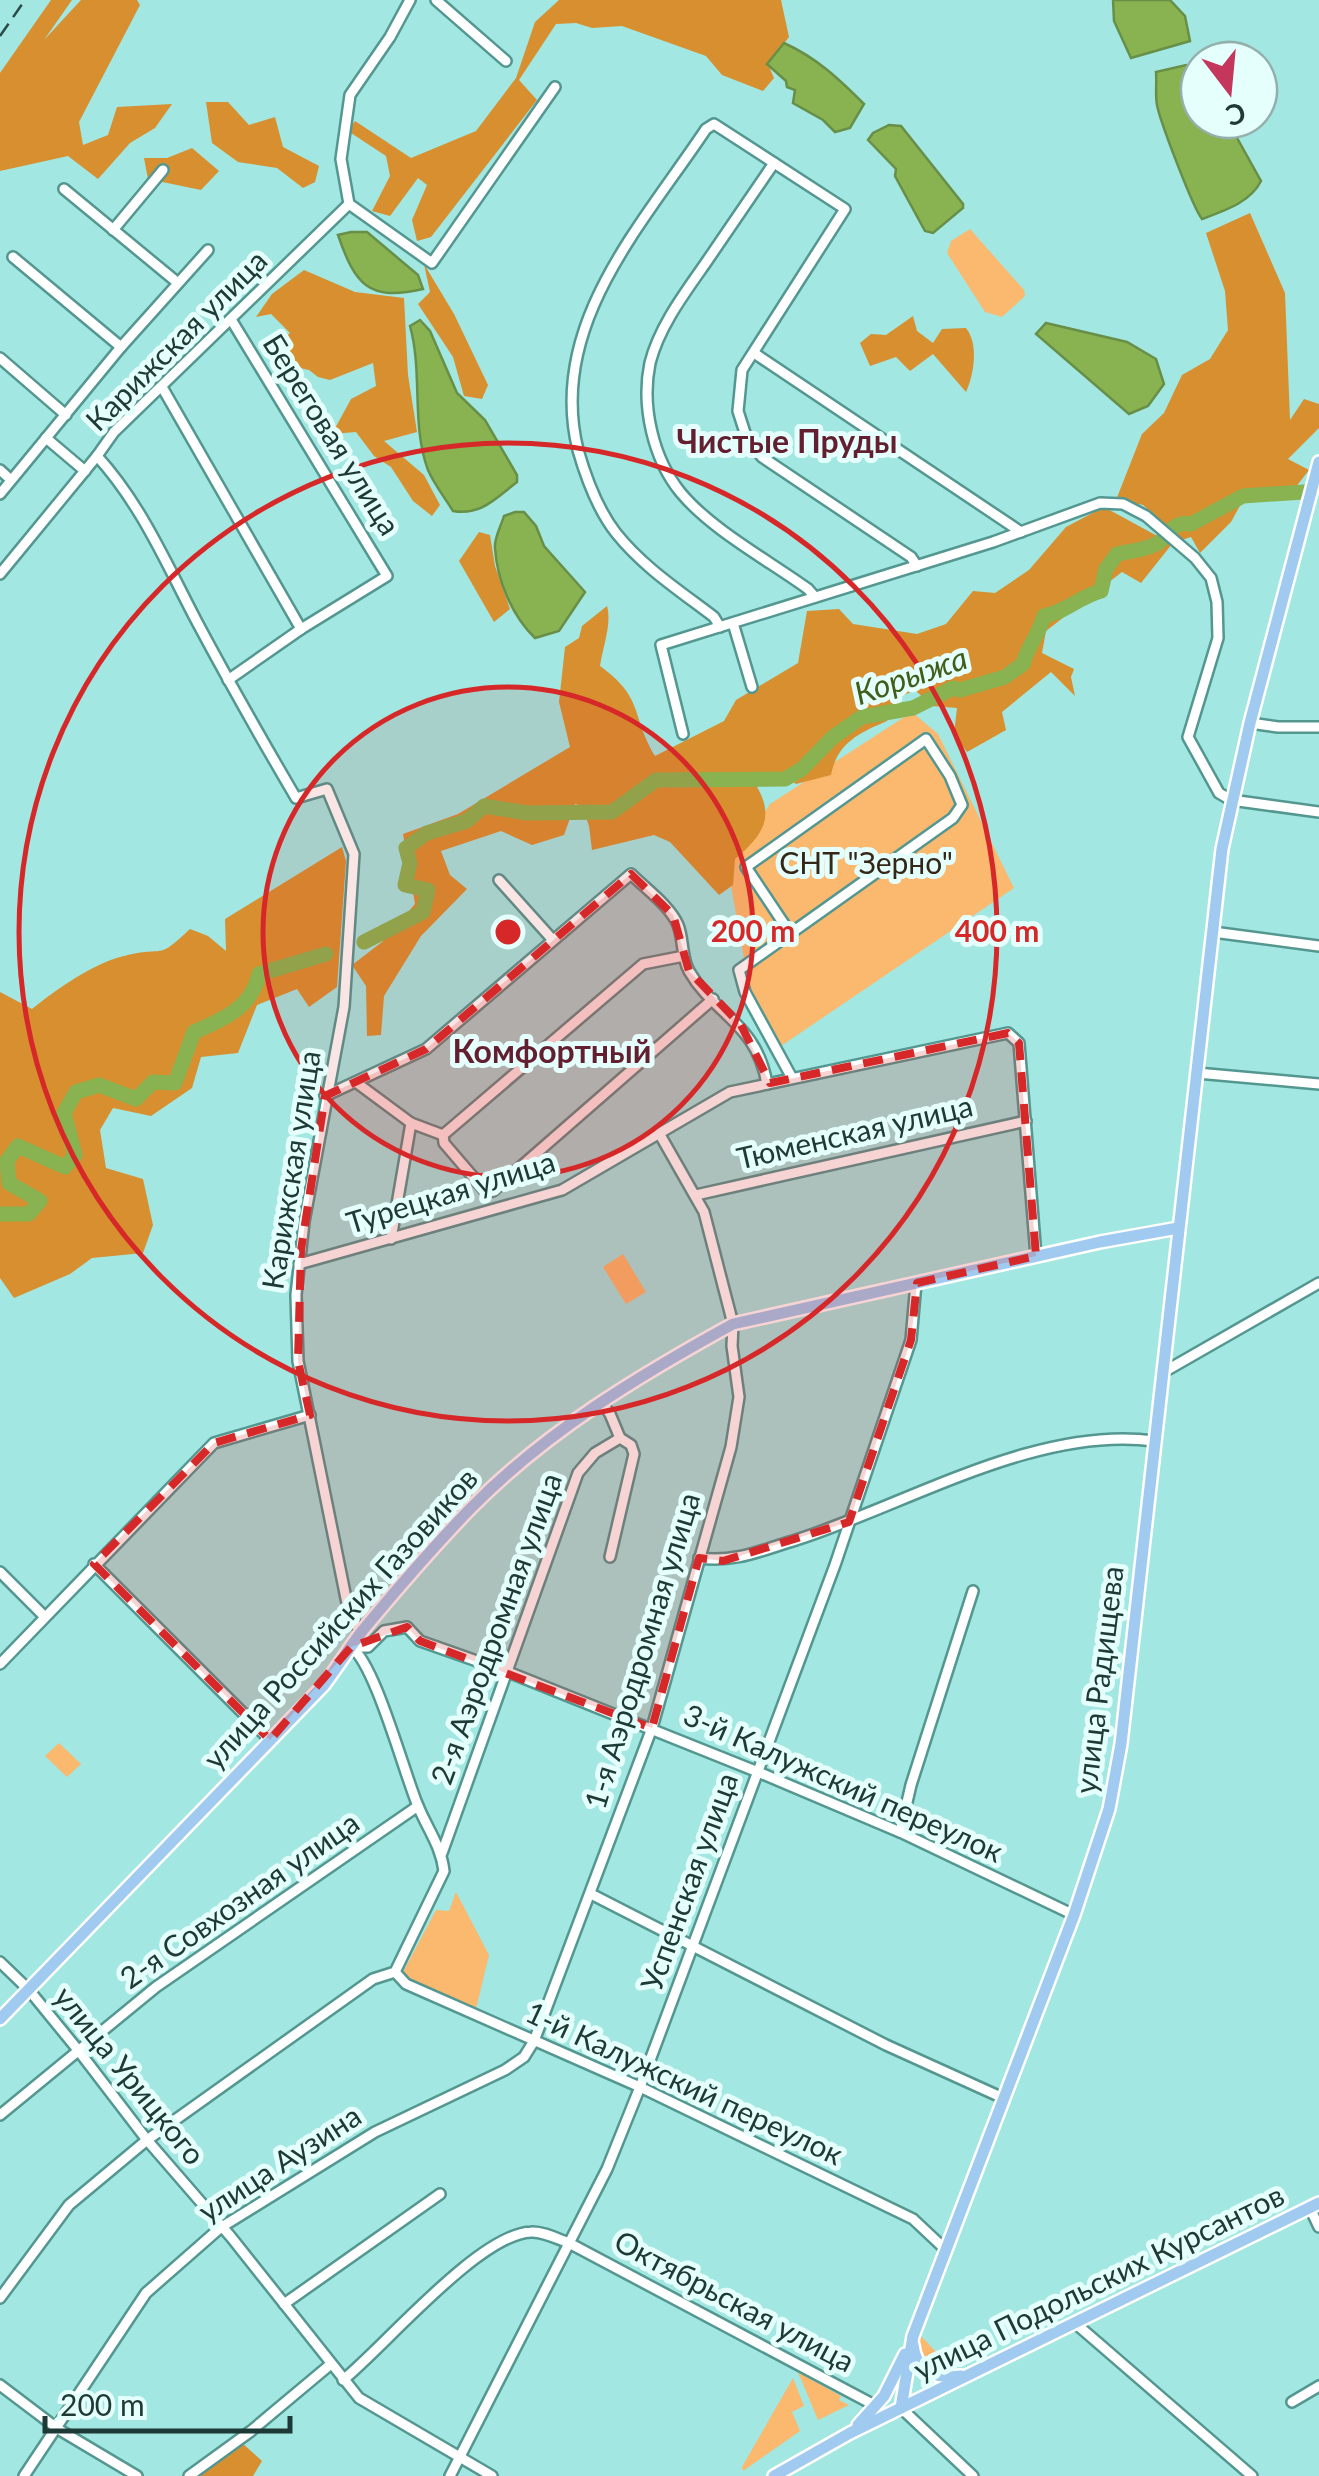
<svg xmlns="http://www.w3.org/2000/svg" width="1319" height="2476" viewBox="0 0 1319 2476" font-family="Lato,sans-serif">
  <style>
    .green { fill: #fab96e }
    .forest { fill: #d78f30 }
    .water { fill: #88b350; stroke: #688f48; stroke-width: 2.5 }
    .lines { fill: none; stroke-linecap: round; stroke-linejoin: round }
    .river { stroke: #88b350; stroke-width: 15 }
    .minor-casing { stroke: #549791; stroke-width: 14 }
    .major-casing { stroke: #fff; stroke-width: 16 }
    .minor { stroke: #fff; stroke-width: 9 }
    .major { stroke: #a1caf1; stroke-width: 11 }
    .rail { stroke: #2a4b48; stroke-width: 2.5; stroke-dasharray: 15 8; stroke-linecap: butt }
    .marked { fill: #d62828; fill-opacity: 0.2; stroke: #d62828; stroke-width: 8; stroke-dasharray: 20 12; stroke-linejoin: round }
    .ring { fill: none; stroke: #d62828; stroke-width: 5 }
    .labels { text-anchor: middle; stroke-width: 10; stroke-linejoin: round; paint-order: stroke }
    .street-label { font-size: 30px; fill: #1d3a37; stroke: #e4fffc }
    .park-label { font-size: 30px; fill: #342717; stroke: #e4fffc }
    .neighbourhood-label { font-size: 32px; font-weight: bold; fill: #631e2f; stroke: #e4fffc }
    .water-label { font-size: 32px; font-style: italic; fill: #415d19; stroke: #e4fffc }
    .centre { fill: #d62828; stroke: #e4fffc; stroke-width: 5 }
    .ring-label { font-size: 30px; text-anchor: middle; font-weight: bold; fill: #d62828; stroke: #e4fffc; stroke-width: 10; stroke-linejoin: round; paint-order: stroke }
  </style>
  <rect width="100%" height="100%" fill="#a2e7e1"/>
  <g class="green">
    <polygon points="970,229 1024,290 1025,296 1002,317 985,312 947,253 951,241"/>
    <polygon points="912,712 938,734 1014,888 778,1048 749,987 728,869 770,804"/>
    <polygon points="623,1254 646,1292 626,1304 603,1267"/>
    <polygon points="59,1743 81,1764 67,1777 45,1756"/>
    <polygon points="456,1892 489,1955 476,2009 406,1978 403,1972 436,1910 449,1911"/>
    <polygon points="920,2335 953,2370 939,2372 921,2361 917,2342"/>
    <polygon points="798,2372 841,2396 839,2400 849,2405 818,2420"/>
    <polygon points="793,2378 804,2406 792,2412 800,2431 743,2471 742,2467"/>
  </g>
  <g class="forest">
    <polygon points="51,0 72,0 44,40 81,0 137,0 140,5 79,122 83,145 108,135 117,107 172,104 155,128 130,143 98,179 68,156 0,171 0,73"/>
    <polygon points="559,0 781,0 789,37 768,64 774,78 763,91 722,75 706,56 622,26 592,28 576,23 556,24 519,80 537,100 431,237 417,241 412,220 427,185 418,178 390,216 372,211 390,176 386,156 348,131 355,121 411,158 476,131 516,78 535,22"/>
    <polygon points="206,102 228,102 249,125 275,117 283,147 319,166 315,182 303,188 277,168 238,162 212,143"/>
    <polygon points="192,148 219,171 201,190 148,179 144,158 167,158"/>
    <polygon points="1250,213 1285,293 1290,420 1304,399 1319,404 1319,428 1288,459 1309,470 1292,492 1242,502 1231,522 1200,553 1191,537 1182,540 1143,505 1116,500 1142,434 1164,413 1182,375 1210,359 1228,330 1225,291 1206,233"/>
    <polygon points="424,264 454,314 488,385 482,399 464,396 453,357 418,304 430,292"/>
    <polygon points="304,270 355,292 404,298 408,375 417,432 384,441 424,475 440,505 432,516 413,501 391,467 374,456 356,432 332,434 351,399 376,386 373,363 330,380 318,377 309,370 286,365 272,348 290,333 271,314 256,317 272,294"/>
    <path d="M913,316L917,331L933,343L942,329L966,328C979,344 974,375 966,392L933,354L910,371L896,357L870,366L860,343L871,334L886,335Z"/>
    <path d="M1104,507L1172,544L1141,583L1122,572L1046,631L1042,653L1074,669L1071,677L1075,696L1051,672L1002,712L1006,730L967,752L954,734L957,708L932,706L915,690L898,698L887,721C859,733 837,743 831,775L796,784L780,772L761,775L757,787C776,819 760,838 735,859L733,885L719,895L670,842L654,835L592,850L589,826L582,806L575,804L564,835L532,845L501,831L441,851L450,875L467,889L421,936L384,996L381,1035L367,1036L366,986L352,965L382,942L415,904L403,834L458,814L570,747L559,702L565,647L579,638L582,626L607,606C612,624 603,646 600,666C645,699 630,714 655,756L724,721L736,700L798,663L807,611L839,609L853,624L917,634L946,624L973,591L995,593L1029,570L1066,527Z"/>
    <polygon points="479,532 490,535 495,566 510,609 494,622 459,561"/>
    <path d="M342,847L346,861L337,987L309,1007L297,989L257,1005L238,1053L201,1057L192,1088L151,1116L113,1108L100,1130L106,1168L143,1179L153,1225L143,1253L92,1258L70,1274L14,1298L0,1278V992L32,1009C57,989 96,961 128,955C167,946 156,961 190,929L208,936L226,951L225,919Z"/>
    <polygon points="242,2443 262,2461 253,2476 195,2476"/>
  </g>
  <g class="water">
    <polygon points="1113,0 1170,0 1185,16 1190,41 1131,58 1114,21"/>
    <path d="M784,43C817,58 839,79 864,104L850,128L835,132L823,120L793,103L795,90L787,87L786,81L767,64Z"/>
    <path d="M1186,65L1199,77V120H1227L1261,181C1250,203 1223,211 1202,219C1193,208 1160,121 1157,105C1155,95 1157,83 1156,72Z"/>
    <polygon points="889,125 901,126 963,204 963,208 933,233 925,231 895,176 896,169 868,140 873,133"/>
    <path d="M351,232H367L418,275L423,289C368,302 355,284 338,235Z"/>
    <path d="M420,320L430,331L457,393L485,420L517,475V482C496,498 481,516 453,511C445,498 434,484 428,470C411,424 423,373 410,326Z"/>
    <polygon points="1046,323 1127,342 1156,359 1164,384 1148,406 1129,414 1036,334"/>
    <path d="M515,512H524L536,526L544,546L585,592L559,631L535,638C512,616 497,580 495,548C494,538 501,526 504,516Z"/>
  </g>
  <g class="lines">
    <g class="river">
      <path d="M364,942L423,912L428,890L405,885L410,863L406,848L427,833L467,821L484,806L527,813L612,812L656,780L785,779L802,769L833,737L862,717L913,708L953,688L960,690L1005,677L1023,664C1028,645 1039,635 1044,616C1066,612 1079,597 1101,591L1106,569L1117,554C1131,551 1146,550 1158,543C1171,534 1172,521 1191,524L1243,496L1304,492"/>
      <path d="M0,1214H29L40,1201L9,1183L7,1161L18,1146L65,1167L75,1155L64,1113L76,1092L99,1085L136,1099L153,1082L175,1083L194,1032C222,1020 252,1008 259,974L326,954"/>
    </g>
    <defs>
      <g id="minor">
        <polyline points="410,0 390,37 350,95 341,159 349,204 432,263 555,87"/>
        <polyline points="436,0 506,61"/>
        <path d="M774,163C751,197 728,230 705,264C684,294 659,327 650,363C641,406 653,459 681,493C712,530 768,560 808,589L815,597"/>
        <polyline points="64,189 178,283"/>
        <path d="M349,204L114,432L97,456C141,504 167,565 197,622C229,682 262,740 296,798L327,789L354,854L344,1007L304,1222L296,1295L298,1361L349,1613L361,1633"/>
        <polyline points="113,230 163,170"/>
        <polyline points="13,257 121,347"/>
        <polyline points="754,353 1021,532"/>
        <polyline points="0,358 66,415"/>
        <polyline points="162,387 301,629"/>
        <polyline points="46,438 85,471"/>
        <polyline points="0,470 11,480"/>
        <polyline points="0,494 121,347 208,250"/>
        <polyline points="0,574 97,456"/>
        <polyline points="733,623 752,687"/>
        <path d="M720,627L714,617C680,591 643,567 616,533C598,510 586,478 578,450C547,326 642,225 706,129L714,124L845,209L742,370L738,411L746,436L762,457L911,557L917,566"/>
        <polyline points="228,680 301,629 387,576 232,321"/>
        <polyline points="1250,723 1278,727 1319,727"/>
        <polyline points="683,734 661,645 993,542 1100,503 1123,504 1146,516 1195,558 1211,578 1217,602 1218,638 1188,737 1219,793 1231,800 1319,812"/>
        <polyline points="499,880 552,939"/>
        <polyline points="1213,932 1319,946"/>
        <polyline points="790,933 746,867 926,739 950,776 962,805 953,818 739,970 745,992 792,1078"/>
        <polyline points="1197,1073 1319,1084"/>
        <polyline points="357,1083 411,1123 443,1135 444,1143 486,1192 493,1191 713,999"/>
        <path d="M325,1096L426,1049L631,874C646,889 670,906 678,925C684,940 681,957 689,971C714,1015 757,1023 767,1084"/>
        <polyline points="443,1135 643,964 684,956"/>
        <polyline points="696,1195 1026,1121"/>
        <polyline points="391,1239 411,1123"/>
        <polyline points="299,1264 562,1190 730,1092 1008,1033 1019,1043 1036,1256"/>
        <polyline points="1162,1373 1319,1283"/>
        <polyline points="602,1403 610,1414 620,1438"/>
        <polyline points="610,1557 634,1454 631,1445 620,1438"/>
        <path d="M699,1558C735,1563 762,1550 796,1540C906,1505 1037,1425 1154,1441"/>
        <polyline points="94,1564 270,1740"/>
        <polyline points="0,1572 44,1616"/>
        <polyline points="355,1647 368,1647 384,1631 407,1627 420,1641 508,1672 758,1772 900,1832 1074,1915"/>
        <polyline points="0,1664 214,1443 310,1415"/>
        <polyline points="900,1832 911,1785 973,1591"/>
        <polyline points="442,1853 578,1473 595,1453 620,1438"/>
        <polyline points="591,1894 886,2045 1003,2098"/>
        <polyline points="0,1962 29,1990 78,2050 147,2140 231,2237 359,2398 492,2476"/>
        <polyline points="395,1972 406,1984 640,2087 913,2219 946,2250"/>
        <polyline points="0,2115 156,1987 418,1806"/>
        <polyline points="1310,2208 1319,2227"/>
        <path d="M0,2298L69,2205L147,2140L373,1979L395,1972L444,1871C441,1846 427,1828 418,1806C404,1773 375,1663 351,1647"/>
        <polyline points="284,2304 440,2194"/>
        <polyline points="1075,2323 1252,2476"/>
        <path d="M343,2380C385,2346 479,2234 531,2232C542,2231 558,2239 569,2243L876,2406"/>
        <polyline points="0,2385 58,2429 137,2476"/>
        <polyline points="1292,2402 1319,2386"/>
        <polyline points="901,2408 973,2476"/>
        <polyline points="24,2476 146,2293 220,2228 375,2132 505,2070 524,2057 534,2041 652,1728 731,1447 739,1397 732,1346 733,1324 704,1212 659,1133"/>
        <polyline points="189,2476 251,2431 331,2364"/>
        <polyline points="450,2476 607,2169 640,2087 835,1565 911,1340 916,1283"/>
      </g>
      <g id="major">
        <path d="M0,2019L323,1686C337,1668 349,1648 363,1630C397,1589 433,1547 470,1509C545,1432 640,1375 733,1324L1100,1242L1178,1228"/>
        <path d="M913,2345C916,2372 936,2379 961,2376"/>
        <polyline points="901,2408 913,2336 1074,1915 1109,1809 1121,1744 1222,849 1250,723 1319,462"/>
        <polyline points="858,2425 884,2396 905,2354"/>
        <polyline points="774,2476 850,2433 1319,2203"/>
      </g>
    </defs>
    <use href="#minor" class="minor-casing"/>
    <use href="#major" class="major-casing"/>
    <use href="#minor" class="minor"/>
    <use href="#major" class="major"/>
    <polyline class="rail" points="0,36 25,0"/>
  </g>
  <path class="marked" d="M631,874L673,915L689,971L741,1025L770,1083L1008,1033L1019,1043L1036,1256L917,1283L911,1340L849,1522L723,1561L699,1558L652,1728L420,1641L407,1627L351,1647L270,1740L94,1564L214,1443L310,1415L298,1361L301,1250L325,1096L426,1049Z"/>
  <circle cx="508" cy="932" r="245" fill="#d62828" fill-opacity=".12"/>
  <g class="ring">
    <circle cx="508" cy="932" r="245"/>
    <circle cx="508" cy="932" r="489"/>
  </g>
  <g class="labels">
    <g class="street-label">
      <text transform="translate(177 341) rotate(-45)" y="10">Карижская улица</text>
      <text transform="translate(331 435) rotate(58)" y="10">Береговая улица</text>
      <text transform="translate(855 1133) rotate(-13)" y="10">Тюменская улица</text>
      <text transform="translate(292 1170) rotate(-81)" y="10">Карижская улица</text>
      <text transform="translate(451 1193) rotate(-17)" y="10">Турецкая улица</text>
      <text transform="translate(341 1619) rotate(-48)" y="10">улица Российских Газовиков</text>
      <text transform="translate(497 1629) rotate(-70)" y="10">2-я Аэродромная улица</text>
      <text transform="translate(643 1651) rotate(-73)" y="10">1-я Аэродромная улица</text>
      <text transform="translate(1100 1680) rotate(-83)" y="10">улица Радищева</text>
      <text transform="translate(843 1784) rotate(24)" y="10">3-й Калужский переулок</text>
      <text transform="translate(690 1882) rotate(-70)" y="10">Успенская улица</text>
      <text transform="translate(240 1901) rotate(-35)" y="10">2-я Совхозная улица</text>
      <text transform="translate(129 2076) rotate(51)" y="10">улица Урицкого</text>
      <text transform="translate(684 2084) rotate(25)" y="10">1-й Калужский переулок</text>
      <text transform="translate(280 2164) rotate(-33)" y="10">улица Аузина</text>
      <text transform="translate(1099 2283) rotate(-26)" y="10">улица Подольских Курсантов</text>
      <text transform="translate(734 2302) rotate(28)" y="10">Октябрьская улица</text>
    </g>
    <g class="park-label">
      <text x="866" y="874">СНТ "Зерно"</text>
    </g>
    <g class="neighbourhood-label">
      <text x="787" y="453">Чистые Пруды</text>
      <text x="552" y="1063">Комфортный</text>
    </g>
    <g class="water-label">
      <text transform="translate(911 676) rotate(-19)" y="11">Корыжа</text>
    </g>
  </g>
  <circle cx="508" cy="932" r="15" class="centre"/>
  <g class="ring-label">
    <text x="753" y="942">200 m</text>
    <text x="997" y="942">400 m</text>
  </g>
  <g transform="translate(1229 90) rotate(164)"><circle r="48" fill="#e4fffc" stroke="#94b0ad" stroke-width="2.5"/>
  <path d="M0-8L18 38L0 25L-18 38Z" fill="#c5365d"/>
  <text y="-15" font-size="28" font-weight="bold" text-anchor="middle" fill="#1d3a37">С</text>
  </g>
  <path d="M45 2416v15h245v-15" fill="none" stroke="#1d3a37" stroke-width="5"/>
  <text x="60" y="2416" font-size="30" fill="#1d3a37" stroke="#e4fffc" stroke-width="8" paint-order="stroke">200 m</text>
</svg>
